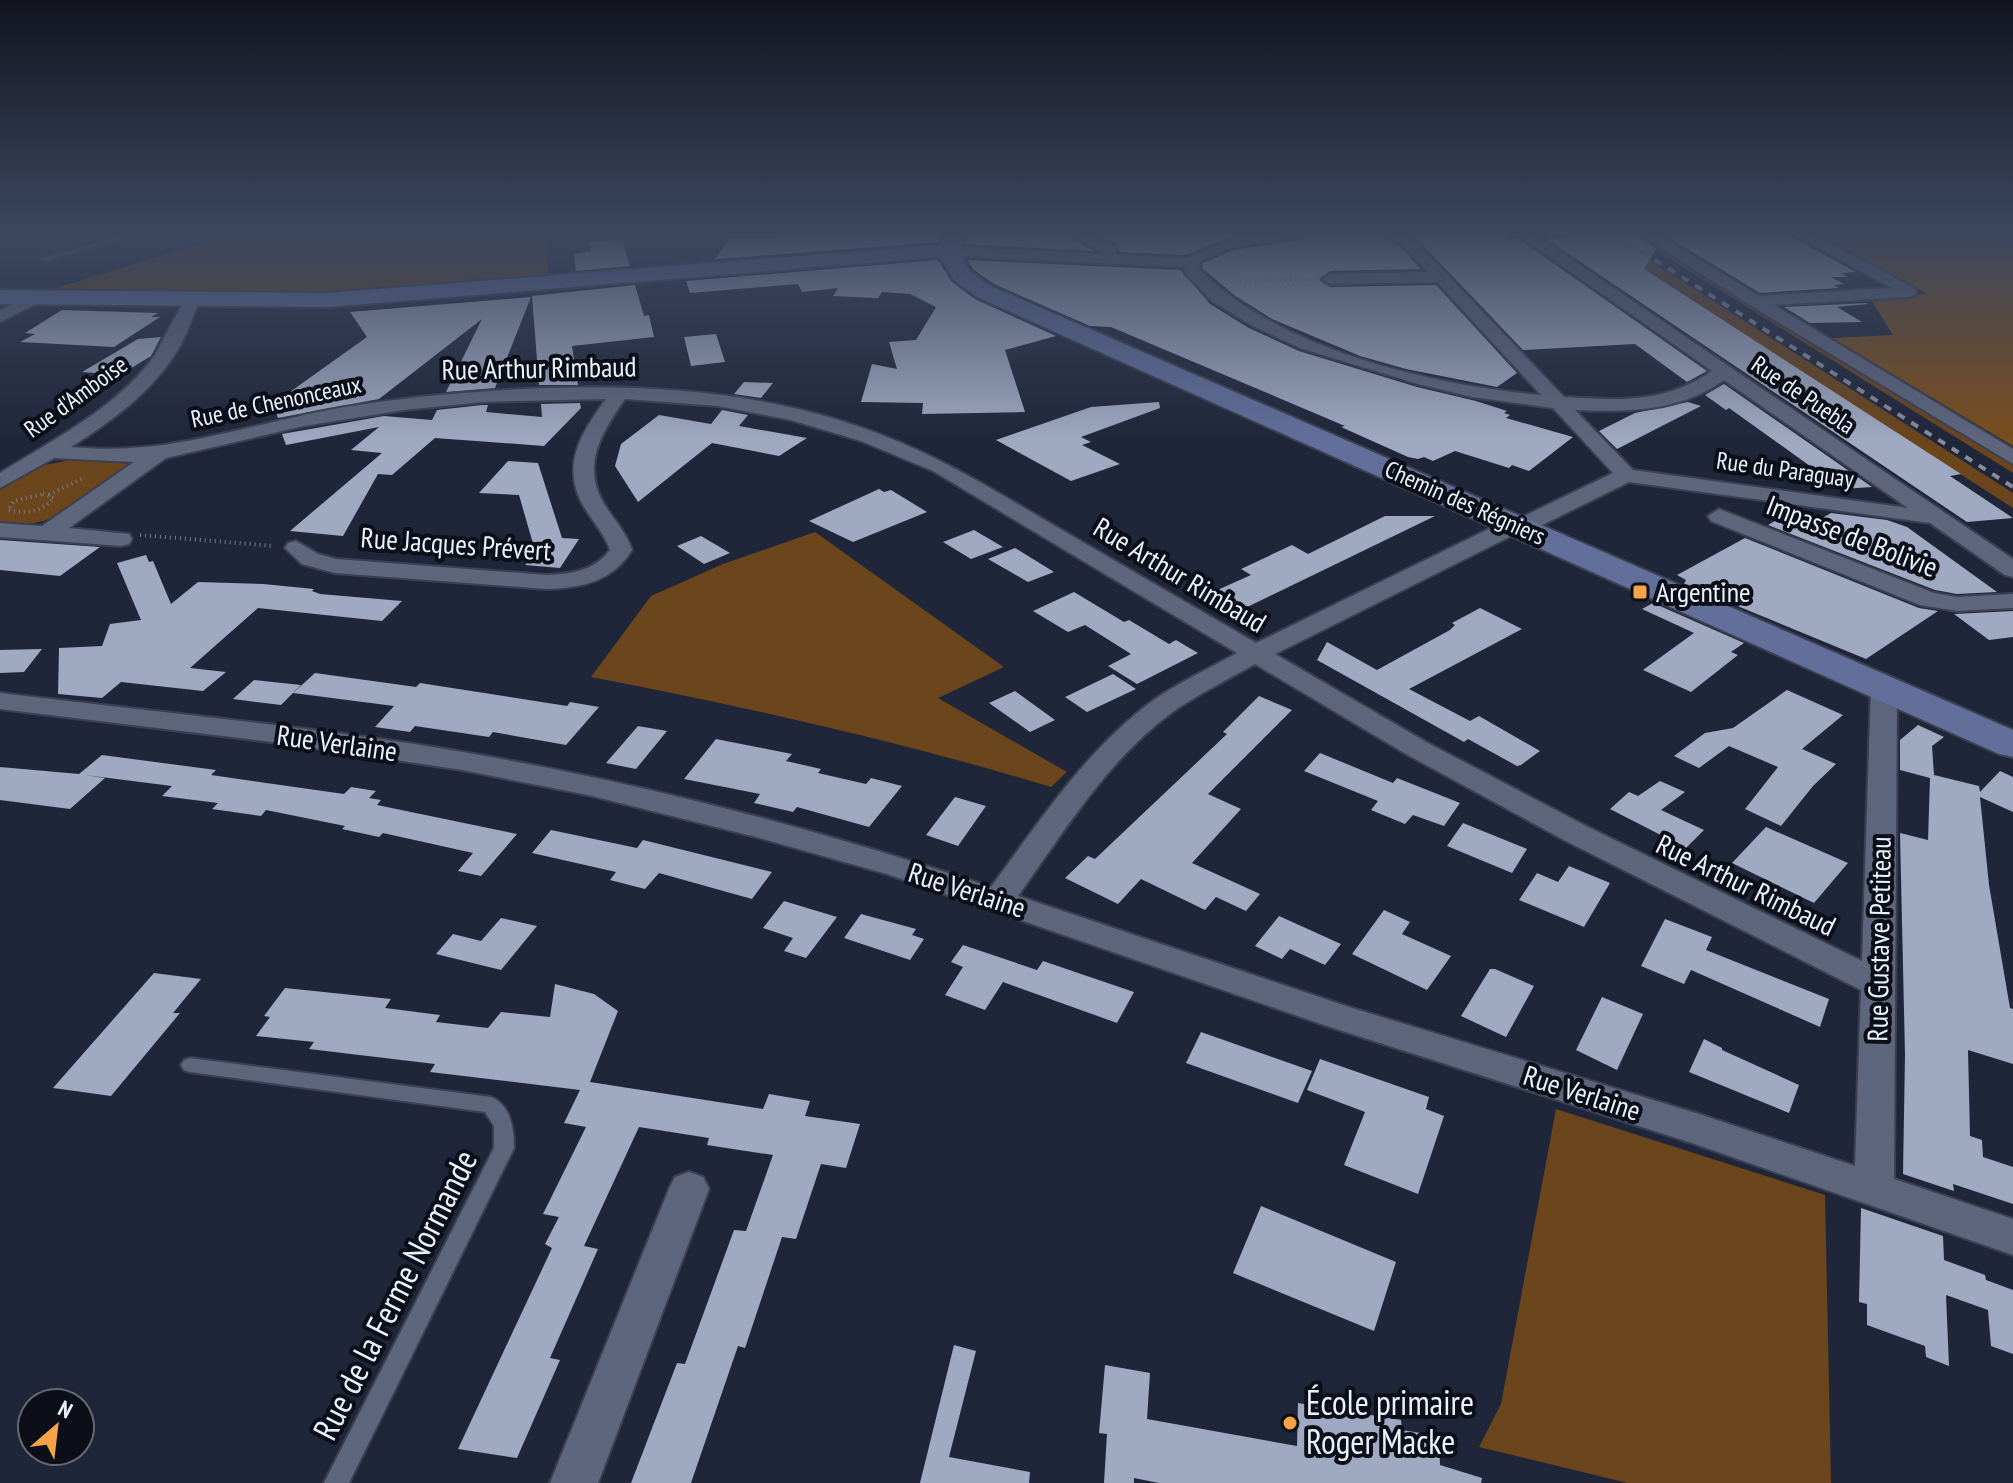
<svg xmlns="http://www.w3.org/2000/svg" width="2013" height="1483" viewBox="0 0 2013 1483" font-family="'PT Sans Narrow',sans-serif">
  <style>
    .green { fill: #6b451c }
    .forest { fill: #7b4e1c }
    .building { fill: #a0a9c2 }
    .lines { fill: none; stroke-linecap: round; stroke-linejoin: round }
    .lane-casing { stroke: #3c4051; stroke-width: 4 }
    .street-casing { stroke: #3c4051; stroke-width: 4 }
    .secondary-casing { stroke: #3c4051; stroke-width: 4 }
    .path-far1 { stroke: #777c8e; stroke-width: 3; stroke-dasharray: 1 4; stroke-linecap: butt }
    .path { stroke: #777c8e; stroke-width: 4; stroke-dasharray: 1 4; stroke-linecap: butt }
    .lane { fill: #5e667d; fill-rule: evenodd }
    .street { fill: #5e667d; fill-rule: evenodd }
    .secondary { fill: #626f9b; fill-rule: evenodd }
    .rail { stroke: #878d9e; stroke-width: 4; stroke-dasharray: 8 8; stroke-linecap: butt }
    .poi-dot { fill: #f6a247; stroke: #0c0f18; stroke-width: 3 }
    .labels { text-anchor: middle; stroke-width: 8; stroke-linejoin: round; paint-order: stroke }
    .far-street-label { font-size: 24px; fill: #ecf1ff; stroke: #0c0f18 }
    .street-label { font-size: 28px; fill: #ecf1ff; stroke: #0c0f18 }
    .poi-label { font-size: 28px; fill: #ecf1ff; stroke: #0c0f18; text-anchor: start }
    .near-street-label { font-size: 34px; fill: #ecf1ff; stroke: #0c0f18 }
    .near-poi-label { font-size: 34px; fill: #ecf1ff; stroke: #0c0f18; text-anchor: start }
  </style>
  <rect width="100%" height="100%" fill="#20263a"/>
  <g class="green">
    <polygon points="233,234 544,234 549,277 282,294 46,291"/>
    <polygon points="1588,234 1609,234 2013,493 2013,508"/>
    <polygon points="1630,234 1639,234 2013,464 2013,473"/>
    <path d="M70,460L137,464C91,495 58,530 0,525V490L40,466Z"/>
    <path d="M815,532L1004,667L938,698L1067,772L1051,787C900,741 746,707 591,677L651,596L723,564Z"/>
    <polygon points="1556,1109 1825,1195 1831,1483 1628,1483 1479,1447 1501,1404"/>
  </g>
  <polygon class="forest" points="1826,234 2013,234 2013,446 1832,338 1893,335 1870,298 1927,294 1829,240"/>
  <g class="building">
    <polygon points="776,234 942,234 939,242 680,262 715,259 730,238 774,239"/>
    <polygon points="969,234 1064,234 1094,251 966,244"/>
    <polygon points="1095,234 1240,234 1185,255 1119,252 1116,243"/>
    <polygon points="1305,234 1382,234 1405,251 1421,269 1330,271 1319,280 1330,287 1436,285 1517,373 1497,387 1406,369 1360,356 1272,319 1234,295 1202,268 1203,263 1234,250 1295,241"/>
    <polygon points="1409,234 1508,234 1508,239 1519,239 1707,371 1687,382 1635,344 1523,350 1419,241"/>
    <polygon points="1636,234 1656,249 1644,269 1961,474 1950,476 2013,518 1967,522 1545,238"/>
    <polygon points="1663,234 1786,234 1856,272 1841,273 1848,277 1831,277 1844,284 1834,285 1839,288 1760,293"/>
    <polygon points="622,239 630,266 576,271 574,254 591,251 589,242"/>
    <polygon points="938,260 952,282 975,299 1056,336 1005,350 1025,412 922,414 923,403 861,402 872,364 897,369 889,342 916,340 936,307 910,294 882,292 878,298 833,296 838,288 802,292 798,284 690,293 686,281"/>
    <polygon points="967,260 1181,270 1210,304 1249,328 1299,351 1417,387 1476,401 1507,411 1504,413 1510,415 1506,418 1573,437 1529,471 1512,465 1509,468 1455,451 1433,461 1424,457 1418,459 1408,457 1341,427 1345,426 1111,327 1090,326 994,284 974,270"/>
    <polygon points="635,285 644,316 649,315 654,337 572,346 578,385 539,385 532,296"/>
    <polygon points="531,297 495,388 446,392 482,319 379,399 278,418 273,404 367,337 350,312"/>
    <polygon points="1866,303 1868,304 1837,307 1862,322 1810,323 1784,307"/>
    <polygon points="62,310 158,313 151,317 160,317 114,347 20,342 35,334 25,333"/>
    <polygon points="716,334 725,362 691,366 684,337"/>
    <polygon points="161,337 151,356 120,375 82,372 138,339"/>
    <polygon points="744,382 773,383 761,398 734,394"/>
    <polygon points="1724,384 1872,487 1842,489 1729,408 1726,410 1705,395"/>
    <polygon points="1159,402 1160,408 1081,437 1091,442 1082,445 1120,464 1071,481 996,440 1091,407"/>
    <polygon points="1688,402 1701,406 1617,449 1599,431 1635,413"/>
    <polygon points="580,403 581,408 544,446 435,438 392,475 378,474 343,536 290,531 382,453 351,450 379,427 286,445 282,434 384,416 432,420 437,410 482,405 488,405 486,412 542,417 541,404"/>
    <polygon points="722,410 748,415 739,426 807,438 779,456 712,443 638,502 615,466 621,444 659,415 711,424"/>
    <polygon points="508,461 538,463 562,538 579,539 560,568 525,565 536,554 519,495 479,493"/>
    <polygon points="879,489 884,492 891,490 927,512 853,542 809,521"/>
    <polygon points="1831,513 1887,520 1907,527 1997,592 1957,594 1935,590 1768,525 1780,518 1805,528"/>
    <polygon points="1385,516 1435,516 1243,609 1213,592 1251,575 1241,569 1292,545 1308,554"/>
    <polygon points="974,530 1003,547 971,559 943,542"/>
    <polygon points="701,536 730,553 704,564 677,546"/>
    <polygon points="1745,538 1919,608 1938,611 1866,659 1684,584 1686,580 1677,575"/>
    <polygon points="0,540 100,547 60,576 0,570"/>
    <polygon points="1015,548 1054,572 1028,582 988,559"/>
    <polygon points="146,555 149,562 153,561 171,604 198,582 263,584 314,589 312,591 320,594 402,601 382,621 258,608 190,668 226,672 203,691 121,682 102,698 58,694 59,648 102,646 110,624 141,620 117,563"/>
    <polygon points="1074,592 1124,622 1129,620 1169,644 1176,640 1198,653 1137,684 1108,666 1131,654 1085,625 1068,632 1033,611"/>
    <polygon points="1653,603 1744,643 1731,652 1738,655 1691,692 1643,670 1694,633 1642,609"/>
    <polygon points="1480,608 1522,629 1409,689 1470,721 1479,716 1540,751 1521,765 1517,766 1468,739 1464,742 1317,660 1327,642 1377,670 1450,630 1455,625 1452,623"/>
    <polygon points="2013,611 2013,637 1989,640 1954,614"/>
    <polygon points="42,649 24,672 0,673 0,650"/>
    <polygon points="315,673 416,687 420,683 567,706 570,702 599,707 566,745 493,732 489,737 415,726 410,732 375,727 394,706 293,693"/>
    <polygon points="1113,674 1136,689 1087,712 1065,697"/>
    <polygon points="254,680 301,685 281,705 233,699"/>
    <polygon points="1787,690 1843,715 1802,749 1836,764 1813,786 1781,826 1745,809 1778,767 1729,746 1699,768 1674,756 1705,733 1733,728"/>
    <polygon points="1015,691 1055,720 1030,732 989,703"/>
    <polygon points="1259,696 1292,710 1208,794 1241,809 1192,863 1260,894 1246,911 1216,897 1205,910 1141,879 1118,904 1065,878 1088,856 1095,859 1227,734 1223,732"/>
    <polygon points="1918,725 1944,737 1932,746 1934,775 1979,786 1980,792 2000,771 2013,777 2013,812 1980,797 1989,885 2010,1008 2013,1009 2013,1064 1968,1050 1970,1136 1982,1140 1983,1157 2013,1167 2013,1204 1953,1184 1954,1191 1903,1174 1905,1055 1900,833 1928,840 1930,778 1900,770 1900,740"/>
    <polygon points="638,726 667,731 636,769 606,763"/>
    <polygon points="716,739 792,754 786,761 821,769 818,773 866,784 871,778 902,786 869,827 797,807 793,812 754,803 760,794 684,779"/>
    <polygon points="1320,753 1393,783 1397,778 1460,803 1444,826 1413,815 1405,824 1371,810 1378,801 1304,771"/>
    <polygon points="102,755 216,770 211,775 344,794 351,787 376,791 369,798 381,800 377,805 517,834 481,876 458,871 473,853 383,833 379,837 342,829 345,826 266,810 261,816 212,809 218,803 162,796 172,786 85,775 105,778 70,809 0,800 0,767 79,774"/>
    <polygon points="1660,781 1685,792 1661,810 1704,830 1686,848 1610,809 1629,792 1638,796"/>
    <polygon points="955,797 986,806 958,846 926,835"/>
    <polygon points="1463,823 1527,849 1512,873 1447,846"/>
    <polygon points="1766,827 1848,863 1814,903 1732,863"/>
    <polygon points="551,830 637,848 643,840 772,872 752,899 659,873 645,889 610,880 616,872 532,853"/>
    <polygon points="1569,866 1610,883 1584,927 1519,900 1537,873 1558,882"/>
    <polygon points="784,901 837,917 806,958 784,951 793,938 763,928"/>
    <polygon points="1384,910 1410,922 1402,934 1451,956 1427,990 1352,954"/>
    <polygon points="861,914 916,929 912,935 924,939 910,960 844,938"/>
    <polygon points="1279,916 1341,944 1325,965 1290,949 1282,959 1255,946"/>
    <polygon points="501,918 537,926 501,970 436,954 453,934 481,941"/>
    <polygon points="1665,919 1712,937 1706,950 1829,999 1820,1027 1691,970 1684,984 1641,966"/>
    <polygon points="963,945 1037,970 1043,961 1134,992 1117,1023 1003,982 985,1010 945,995 963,967 951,962"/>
    <polygon points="1490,969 1495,969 1534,986 1506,1037 1461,1016"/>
    <polygon points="154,973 201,979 173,1013 180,1013 111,1096 53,1088"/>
    <polygon points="555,984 594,994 618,1011 590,1082 763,1109 769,1094 810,1101 805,1116 860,1124 846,1168 821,1164 796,1239 782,1237 745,1348 738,1346 691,1483 631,1483 677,1363 685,1364 734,1230 746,1231 773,1155 707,1145 709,1138 639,1127 584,1246 598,1249 550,1358 560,1360 517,1458 458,1449 552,1248 545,1244 559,1217 543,1214 586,1127 564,1123 580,1090 430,1072 435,1064 309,1049 314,1042 256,1036 270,1017 264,1016 285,988 391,999 385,1008 440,1015 436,1022 488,1028 501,1012 550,1017"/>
    <polygon points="1602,997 1643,1014 1617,1070 1576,1050"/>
    <polygon points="1201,1032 1312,1071 1298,1103 1186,1063"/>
    <polygon points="1704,1039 1722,1048 1722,1050 1799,1085 1789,1113 1689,1072"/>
    <polygon points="1320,1059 1429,1097 1426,1109 1444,1116 1418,1194 1344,1165 1365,1112 1307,1090"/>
    <polygon points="1261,1206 1396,1262 1374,1331 1233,1273"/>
    <polygon points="1861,1208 1943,1236 1944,1260 1985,1275 1986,1280 2013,1290 2013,1354 1991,1346 1988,1310 1946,1295 1949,1366 1926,1357 1925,1346 1867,1325 1867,1304 1859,1302"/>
    <polygon points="954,1345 976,1351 949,1457 1030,1472 1029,1483 920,1483"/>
    <polygon points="1105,1365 1150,1373 1147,1419 1297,1446 1298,1403 1401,1420 1402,1430 1439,1436 1440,1465 1482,1478 1481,1483 1159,1483 1134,1478 1134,1483 1104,1483 1107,1434 1099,1433"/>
  </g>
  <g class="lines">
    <defs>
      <g id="lane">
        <polygon points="128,234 141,234 45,261 41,259"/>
        <path d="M190,1058L491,1097C511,1105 514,1129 514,1148L349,1483H324L494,1148V1126L485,1112L190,1072L184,1070L181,1065L184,1060Z"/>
      </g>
      <g id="street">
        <path d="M1067,234H1087L1115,246L1117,255L1186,258L1230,239L1261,234H1302L1295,238L1233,247L1200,261L1199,269C1279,350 1431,385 1541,395L1437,282L1330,284L1322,279L1330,274L1428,272L1407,249L1385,234H1403L1417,243L1564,397C1619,400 1665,404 1712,371L1517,234H1534L2013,559V577L2005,575L1930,523L1629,482L1528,532L1517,533L1275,654L1426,742L1586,826L1862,961L1871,688L1875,682H1893L1897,688L1894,1179L2013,1219V1255L1695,1144L1327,1026L887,874L756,837L588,795L462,770L288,744L0,709V693C154,712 310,726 463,752C641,783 819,829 991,887C1036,826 1078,762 1137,713C1166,688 1203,672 1237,653L933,471L861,441L791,420L718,406L625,399C601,433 580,467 606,507C616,522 627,534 632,550C613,581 582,588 547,589L335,573L302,564L285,548L288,543L296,541L318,554L336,559L547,575C571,574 594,571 610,550C604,533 593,522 584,507C560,466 581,433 606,399L482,402L404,410L304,426L166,458L69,528L129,534L132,539L129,544L121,546L0,537V523L42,526L134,462L54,458L0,488V473C52,440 111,411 150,362C161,349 181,298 192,295L200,300C193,315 188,331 180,346C155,390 113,420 71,447C157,455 217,434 300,416C338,407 378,402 418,397C570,382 732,378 877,433C941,457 997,492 1055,526C1122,565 1189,604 1256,643L1507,520L1518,519L1613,473L1553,408L1472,397L1418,384L1300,348L1251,325L1212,301L1185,273L1184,267L949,256L941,251L949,246L1102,254V251ZM1724,380L1908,508L1633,470L1575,410C1629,412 1679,412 1724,380ZM1255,664L1406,754L1564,840L1861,990L1855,1166L1699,1114L1349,1007L1018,896C1061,836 1099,773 1156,725C1185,700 1222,683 1255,664Z"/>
        <polygon points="1639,234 1657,234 1759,296 1891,288 1794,234 1813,234 1916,289 1916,295 1910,297 1774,305 2013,449 2013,464 1748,304"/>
        <polygon points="38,292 46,297 44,300 0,322 0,310"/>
        <polygon points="1719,509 1934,593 1957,597 2013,594 2013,608 1957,611 1920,605 1711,521 1708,516"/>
        <polygon points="689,1172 703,1177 709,1189 598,1483 550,1483 669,1189 675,1177"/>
      </g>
      <path id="secondary" d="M945,234H966C954,261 971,274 993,287L2013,730V757L1999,754L977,297L954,280L940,257L328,307L0,304V290L328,293L941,245Z"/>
    </defs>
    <use href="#lane" class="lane-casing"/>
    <use href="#street" class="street-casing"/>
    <use href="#secondary" class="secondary-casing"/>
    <polyline class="path-far1" points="1235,281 1313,280"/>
    <g class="path">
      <path d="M43,494L54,498C42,512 26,514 8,510L14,501Z"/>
      <polyline points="49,495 85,477"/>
      <polyline points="140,535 274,546"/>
    </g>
    <use href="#lane" class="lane"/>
    <use href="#street" class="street"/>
    <use href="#secondary" class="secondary"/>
    <polyline class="rail" points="1614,234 2013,487"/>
  </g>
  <linearGradient id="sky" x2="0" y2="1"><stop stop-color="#121520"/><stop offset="0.53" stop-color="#3c4760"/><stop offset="1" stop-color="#3c4760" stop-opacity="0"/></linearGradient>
  <rect width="2013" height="442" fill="url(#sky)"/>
  <g class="poi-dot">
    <rect x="1632" y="584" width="16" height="16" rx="4"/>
    <circle cx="1290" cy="1423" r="8"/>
  </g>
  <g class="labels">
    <g class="far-street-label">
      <text transform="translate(1803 395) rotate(34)" y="8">Rue de Puebla</text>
      <text transform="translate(76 397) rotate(-36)" y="8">Rue d'Amboise</text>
      <text transform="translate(276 402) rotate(-12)" y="8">Rue de Chenonceaux</text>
      <text transform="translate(1785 470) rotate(8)" y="8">Rue du Paraguay</text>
      <text transform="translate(1465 503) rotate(24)" y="8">Chemin des Régniers</text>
    </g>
    <g class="street-label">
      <text transform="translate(539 368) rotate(-1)" y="10">Rue Arthur Rimbaud</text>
      <text transform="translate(1852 536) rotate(21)" y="10">Impasse de Bolivie</text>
      <text transform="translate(456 544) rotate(4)" y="10">Rue Jacques Prévert</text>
      <text transform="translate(1180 575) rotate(31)" y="10">Rue Arthur Rimbaud</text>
      <text transform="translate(337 743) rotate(8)" y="10">Rue Verlaine</text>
      <text transform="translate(1746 885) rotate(26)" y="10">Rue Arthur Rimbaud</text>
      <text transform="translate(967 890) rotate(18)" y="10">Rue Verlaine</text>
      <text transform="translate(1879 939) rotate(-89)" y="10">Rue Gustave Petiteau</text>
      <text transform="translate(1582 1093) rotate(18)" y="10">Rue Verlaine</text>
    </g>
    <g class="poi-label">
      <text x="1656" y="602">Argentine</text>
    </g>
    <g class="near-street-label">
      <text transform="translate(395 1295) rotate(-63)" y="12">Rue de la Ferme Normande</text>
    </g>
    <g class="near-poi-label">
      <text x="1306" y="1415">École primaire<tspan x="1306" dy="39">Roger Macke</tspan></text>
    </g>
  </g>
  <g transform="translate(56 1427) rotate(28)"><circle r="38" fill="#0c0f18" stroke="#666974" stroke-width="2"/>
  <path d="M0-6L14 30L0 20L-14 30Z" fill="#f6a247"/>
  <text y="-12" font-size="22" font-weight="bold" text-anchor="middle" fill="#ecf1ff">N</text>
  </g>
</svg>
